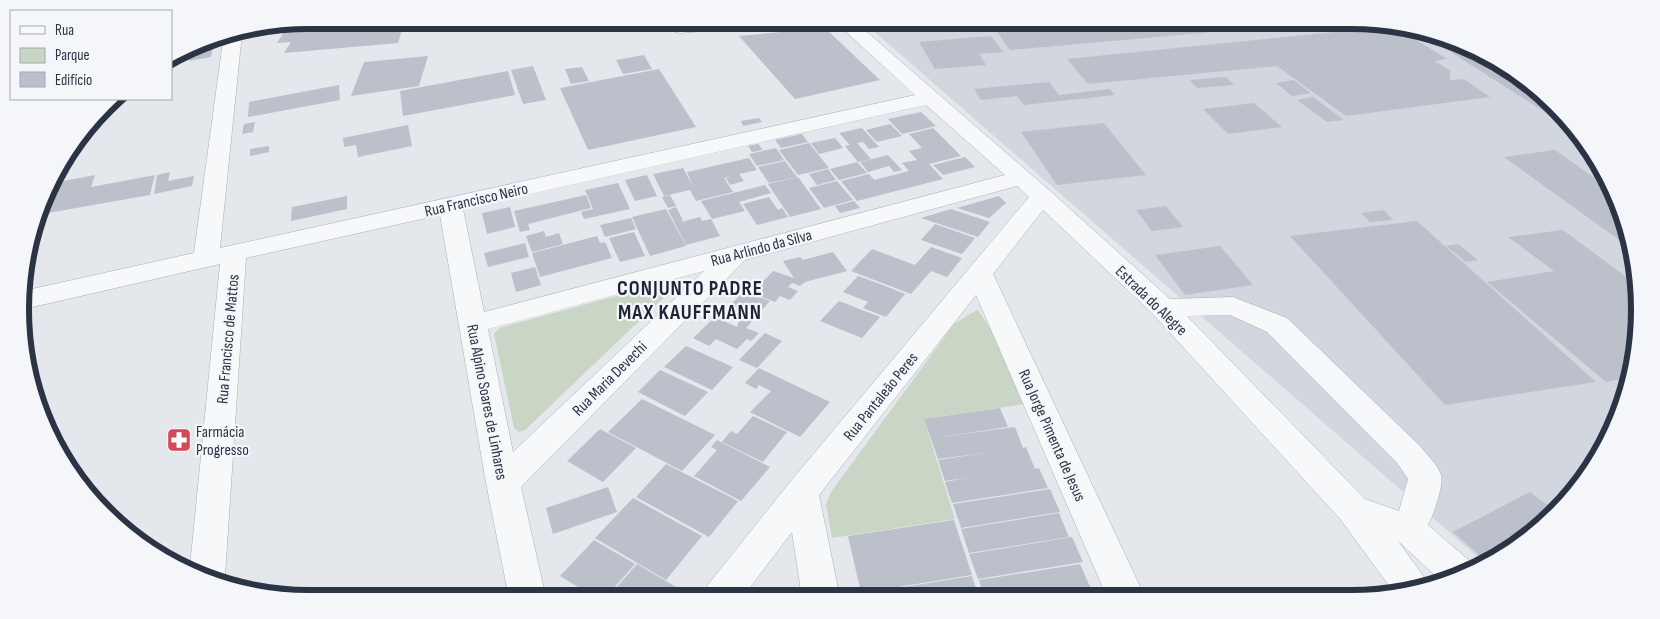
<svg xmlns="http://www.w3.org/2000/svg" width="1660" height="619" viewBox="0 0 1660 619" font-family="'Sofia Sans Condensed',sans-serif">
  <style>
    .built { fill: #d2d6de }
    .green { fill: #c9d6c5 }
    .building { fill: #bbc0ca }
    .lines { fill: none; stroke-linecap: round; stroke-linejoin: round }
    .minor-casing { stroke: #a9aeb7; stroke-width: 1 }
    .minor { fill: #f7f8fa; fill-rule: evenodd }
    .labels { text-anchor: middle; stroke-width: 4.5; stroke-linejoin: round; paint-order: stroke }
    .street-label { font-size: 16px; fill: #2b3445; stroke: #f4f6f9 }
    .poi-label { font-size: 16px; fill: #2b3445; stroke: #f4f6f9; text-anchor: start }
    .district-label { font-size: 21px; font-weight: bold; letter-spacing: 1px; fill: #1d2536; stroke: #f4f6f9 }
    .rim { fill: none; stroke: #2b3445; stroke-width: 6 }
  </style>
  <rect width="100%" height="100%" fill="#e4e7ec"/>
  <polygon class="built" points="861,20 1351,20 1426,30 1527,80 1601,165 1638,272 1630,385 1591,470 1542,527 1486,564"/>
  <g class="green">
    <polygon points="679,279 680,282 525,430 519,432 514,428 494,334 499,328"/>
    <path d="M977,310C984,314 1024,389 1031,403L924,419L955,519L832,538L826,504L831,492L954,324Z"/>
  </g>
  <g class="building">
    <polygon points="310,20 405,20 398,43 284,53 291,42 277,43 284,32 269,32 272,26"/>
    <polygon points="988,20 1336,20 1336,21 1010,50"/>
    <polygon points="1394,26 1447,59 1434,61 1450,70 1450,80 1464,79 1490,97 1346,116 1277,66 1088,84 1067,59"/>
    <polygon points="825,28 880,80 795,99 739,36"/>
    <polygon points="1415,29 1426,30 1527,80 1568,127"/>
    <polygon points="991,36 1003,52 979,54 986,65 935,69 919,42"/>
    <polygon points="213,46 211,57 189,61 191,50"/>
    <polygon points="644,55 652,69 623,74 616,60"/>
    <polygon points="428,56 419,86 351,96 364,62"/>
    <polygon points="533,66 546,100 523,104 511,70"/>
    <polygon points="582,67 589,81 571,84 565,69"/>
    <polygon points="659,69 696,127 588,150 560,88"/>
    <polygon points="508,71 515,95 403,116 400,91"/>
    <polygon points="1226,77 1234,85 1197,88 1190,80"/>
    <polygon points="1294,80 1310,93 1292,96 1276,83"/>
    <polygon points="1049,82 1059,95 1110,89 1115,95 1024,105 1017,96 981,100 974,89"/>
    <polygon points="339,85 340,100 248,117 249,102"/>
    <polygon points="1313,97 1344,120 1327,122 1297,100"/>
    <polygon points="1254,103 1282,127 1228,134 1203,109"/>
    <polygon points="921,112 936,126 902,134 888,119"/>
    <polygon points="759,118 762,122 743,126 741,121"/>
    <polygon points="255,122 253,132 242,134 244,124"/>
    <polygon points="1104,123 1146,175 1057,185 1021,132"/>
    <polygon points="890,124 902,136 877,142 866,130"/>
    <polygon points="408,125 412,146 358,157 356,145 344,147 343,138"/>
    <polygon points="862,128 879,147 869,149 863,142 857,143 871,159 858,162 845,146 850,145 839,133"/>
    <polygon points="933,128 961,156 929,164 943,179 857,201 841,181 869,174 874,180 909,171 902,163 917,160 909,151 922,148 909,134"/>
    <polygon points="802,134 808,142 781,148 775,140"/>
    <polygon points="835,138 843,148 819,154 811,143"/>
    <polygon points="809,143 829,168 798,175 779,150"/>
    <polygon points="758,144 763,150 752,152 748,146"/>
    <polygon points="269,146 269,152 250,156 250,149"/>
    <polygon points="776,148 784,160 757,166 749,154"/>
    <polygon points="1555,150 1609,188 1629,247 1504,157"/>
    <polygon points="888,155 902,170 894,172 889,166 868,172 860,162"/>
    <polygon points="965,157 975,167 943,175 933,165"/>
    <polygon points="749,158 757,170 739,174 744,181 730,185 726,178 731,176 724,178 733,192 696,201 690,190 664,196 653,174 683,168 693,186 687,172"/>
    <polygon points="785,161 797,177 769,183 758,167"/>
    <polygon points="857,162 867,173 839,180 830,169"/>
    <polygon points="828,169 836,180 817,185 809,174"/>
    <polygon points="170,172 168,181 194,176 192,186 154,194 157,175"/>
    <polygon points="95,175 91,187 155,175 150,195 42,214 53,183"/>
    <polygon points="647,175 657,196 635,201 625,180"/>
    <polygon points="798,177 821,209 790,217 768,184"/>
    <polygon points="837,181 853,200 824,208 809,188"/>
    <polygon points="618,183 630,209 584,219 581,212 593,209 585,190"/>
    <polygon points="765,185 771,193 739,202 745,211 712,219 701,201"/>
    <polygon points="586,195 591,208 528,224 530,230 520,232 514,211"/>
    <polygon points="670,195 676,206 668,208 662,197"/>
    <polygon points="347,196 347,209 291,221 292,207"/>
    <polygon points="999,196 1006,203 989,218 957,208"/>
    <polygon points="769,197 778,210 782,208 788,217 757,225 743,204"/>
    <polygon points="854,201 860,208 840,213 835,206"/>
    <polygon points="1166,206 1183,227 1152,231 1136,210"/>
    <polygon points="510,207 515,227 487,234 482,213"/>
    <polygon points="676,207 683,220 681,222 700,217 702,221 711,219 720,236 686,245 668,210"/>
    <polygon points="666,209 686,246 650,256 632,217"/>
    <polygon points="951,209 990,222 978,237 921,218"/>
    <polygon points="1384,210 1393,220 1370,222 1361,213"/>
    <polygon points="631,218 636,229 605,237 600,225"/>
    <polygon points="1417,221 1596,382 1445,405 1290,236"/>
    <polygon points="935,224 975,238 962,254 921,240"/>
    <polygon points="1563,230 1637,285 1631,377 1606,382 1487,282 1554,271 1508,237"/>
    <polygon points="544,231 546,237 559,233 563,244 532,252 526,236"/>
    <polygon points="634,232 645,256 620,262 609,238"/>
    <polygon points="597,236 600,243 605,242 612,258 540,277 532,253"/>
    <polygon points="525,243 529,257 488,267 484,253"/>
    <polygon points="1458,244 1478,260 1466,262 1446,246"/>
    <polygon points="1220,246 1253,285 1185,295 1155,255"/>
    <polygon points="931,247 962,258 947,277 931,271 911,294 851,271 872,249 915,265"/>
    <polygon points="833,252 847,271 805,282 800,286 792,283 788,287 798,291 790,300 780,296 775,302 752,293 773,271 794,278 783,261 800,257 803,260"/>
    <polygon points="535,267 541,285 516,292 511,273"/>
    <polygon points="858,276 883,285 905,294 886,317 863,308 868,302 843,292"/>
    <polygon points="744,291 770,301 746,328 759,333 751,341 747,339 737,349 716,339 709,346 693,338 715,317 737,327 739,321 722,314"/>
    <polygon points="839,301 880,317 862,338 820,321"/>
    <polygon points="765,333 782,341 757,368 739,360"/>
    <polygon points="686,346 733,367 712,390 664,367"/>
    <polygon points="759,368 830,402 800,437 750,412 771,391 759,385 756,389 745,383"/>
    <polygon points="660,370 708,392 685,416 638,392"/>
    <polygon points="642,399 715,435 682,471 608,432"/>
    <polygon points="1000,408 1008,427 933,438 1015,427 1023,448 1026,447 1035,469 1039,468 1048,488 952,503 945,482 966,478 945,481 938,460 984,453 938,459 924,419"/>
    <polygon points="753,416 787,432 763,462 722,442 731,431 737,434"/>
    <polygon points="600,429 636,448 603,482 567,461"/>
    <polygon points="717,440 770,467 741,501 694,476 717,450 711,447"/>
    <polygon points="666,464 738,501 709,537 636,497"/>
    <polygon points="608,487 617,512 553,534 546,508"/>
    <polygon points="1050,489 1060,512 961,528 953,504"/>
    <polygon points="1530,492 1555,511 1542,527 1488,563 1453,532"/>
    <polygon points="633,498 702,536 666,580 595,538"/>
    <polygon points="1059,513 1069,537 969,553 961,529"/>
    <polygon points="954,520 972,575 861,593 848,536"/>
    <polygon points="1072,537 1083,562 978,579 969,554"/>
    <polygon points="594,540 635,564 605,598 596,598 560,576"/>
    <polygon points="637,564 676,587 666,598 607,598"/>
    <polygon points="1080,564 1091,589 1042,597 984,597 979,580"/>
    <polygon points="972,576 979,597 862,598 861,594"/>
    <polygon points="1083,591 1086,597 1054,597 1054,596"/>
  </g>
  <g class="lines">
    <defs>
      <g id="minor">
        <polygon points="642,20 671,20 680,23 711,20 783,20 780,24 774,25 680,33 645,24"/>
        <path d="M833,20H853L1050,191L1170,299L1233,297L1287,318L1420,446C1427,455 1438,465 1441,475C1444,485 1433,516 1428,525L1473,564L1476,570L1441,581L1398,541L1429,584L1395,594L1341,520L1153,314L1043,210L993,274L1145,597H1107L976,295L819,495L840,598H802L792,532L742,598H701L707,586L790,482L1029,197L1017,186L745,260L521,487L546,598H509L486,483L440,215L246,258L225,576L222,583L190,567L220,264L24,309L23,291L194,253L224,34L242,33L220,248L915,95ZM926,105L1005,175L484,312L463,209ZM704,271L513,452L488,329ZM1230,315L1267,332L1398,464L1408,479L1399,511L1365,499L1187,316Z"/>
      </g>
    </defs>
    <use href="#minor" class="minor-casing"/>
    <use href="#minor" class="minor"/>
  </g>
  <defs>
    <symbol id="pharmacy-square" viewBox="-11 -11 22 22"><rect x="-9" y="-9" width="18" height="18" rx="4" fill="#d1495b" stroke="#f4f6f9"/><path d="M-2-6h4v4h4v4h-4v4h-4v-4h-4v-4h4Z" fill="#fff"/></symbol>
  </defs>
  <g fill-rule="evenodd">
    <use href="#pharmacy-square" x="165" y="426" width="28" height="28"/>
  </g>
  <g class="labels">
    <g class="street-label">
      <text transform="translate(476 199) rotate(-13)" y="6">Rua Francisco Neiro</text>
      <text transform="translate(761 247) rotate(-15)" y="6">Rua Arlindo da Silva</text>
      <text transform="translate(1152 300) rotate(44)" y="6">Estrada do Alegre</text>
      <text transform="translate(227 339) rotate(-85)" y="6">Rua Francisco de Mattos</text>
      <text transform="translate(609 378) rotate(-45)" y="6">Rua Maria Devechi</text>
      <text transform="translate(880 396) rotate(-51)" y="6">Rua Pantaleão Peres</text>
      <text transform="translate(488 402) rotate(79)" y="6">Rua Alpino Soares de Linhares</text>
      <text transform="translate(1053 435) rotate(66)" y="6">Rua Jorge Pimenta de Jesus</text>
    </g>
    <g class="poi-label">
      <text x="196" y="437">Farmácia<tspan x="196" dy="18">Progresso</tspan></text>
    </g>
    <g class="district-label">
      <text x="690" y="295">CONJUNTO PADRE<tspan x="690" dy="24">MAX KAUFFMANN</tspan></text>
    </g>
  </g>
  <path d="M0 0H1660V619H0ZM309 29H1351A280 280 0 0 1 1631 309V310A280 280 0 0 1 1351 590H309A280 280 0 0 1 29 310V309A280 280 0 0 1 309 29Z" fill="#f4f6f9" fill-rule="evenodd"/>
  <path class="rim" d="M309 29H1351A280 280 0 0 1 1631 309V310A280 280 0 0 1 1351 590H309A280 280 0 0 1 29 310V309A280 280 0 0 1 309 29Z"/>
  <rect x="10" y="10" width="162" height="90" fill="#f4f6f9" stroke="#a4a8b1"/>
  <rect x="20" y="26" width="25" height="8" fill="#f7f8fa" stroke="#a4a8b1"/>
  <text x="55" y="35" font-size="15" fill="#2b3445">Rua</text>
  <rect x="20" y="48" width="25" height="15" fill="#c9d6c5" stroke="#a4a8b1"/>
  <text x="55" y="60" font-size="15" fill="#2b3445">Parque</text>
  <rect x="20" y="72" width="25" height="15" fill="#bbc0ca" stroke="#a4a8b1"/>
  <text x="55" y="85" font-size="15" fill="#2b3445">Edifício</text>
</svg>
